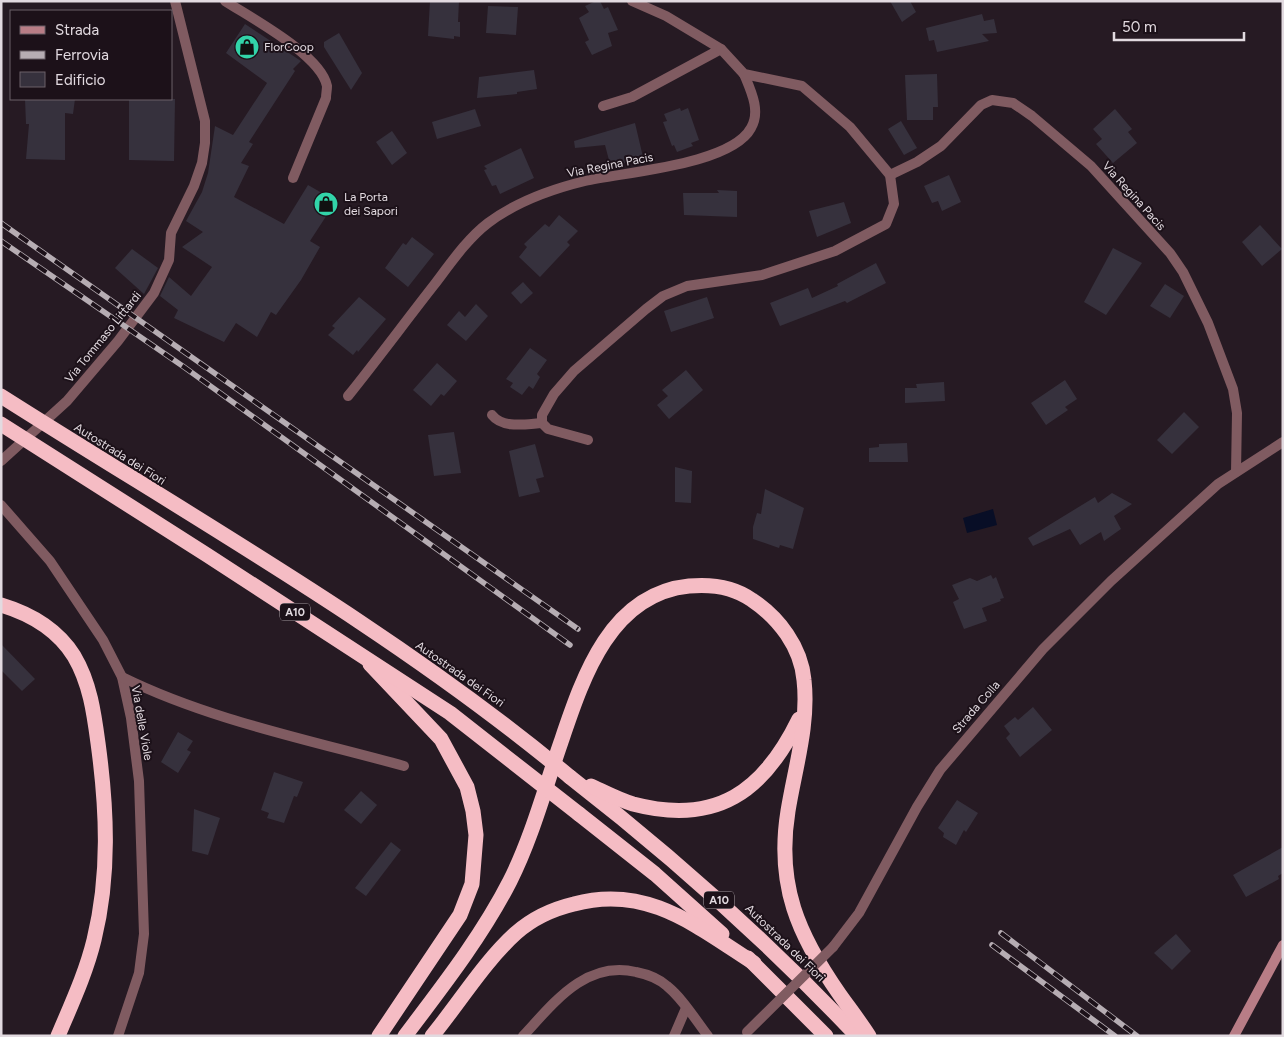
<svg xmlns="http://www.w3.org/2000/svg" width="1284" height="1037" viewBox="0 0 1284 1037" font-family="Figtree,sans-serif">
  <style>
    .water { fill: #080e26 }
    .building { fill: #36313d }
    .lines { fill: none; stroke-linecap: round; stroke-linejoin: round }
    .service { stroke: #805b61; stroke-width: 10 }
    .minor { stroke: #805b61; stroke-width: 10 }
    .secondary { stroke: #b87d86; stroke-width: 10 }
    .motorway { stroke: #f5bcc4; stroke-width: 15 }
    .rail-casing { stroke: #b6adb3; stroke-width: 5.5 }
    .rail { stroke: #1c1119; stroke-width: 4; stroke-dasharray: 11; stroke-linecap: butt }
    .minor-bridge { stroke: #805b61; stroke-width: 10 }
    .motorway-bridge { stroke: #f5bcc4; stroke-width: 15 }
    .labels { text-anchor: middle; stroke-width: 4; stroke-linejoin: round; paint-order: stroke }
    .shield { fill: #1c1119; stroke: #a79ea4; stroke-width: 1 }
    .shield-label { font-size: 11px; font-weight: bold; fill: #e2dae0 }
    .poi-label { font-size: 12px; fill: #e2dae0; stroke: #1c1119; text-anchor: start }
    .street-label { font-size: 12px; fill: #e2dae0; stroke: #1c1119 }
  </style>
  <rect width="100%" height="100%" fill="#261a23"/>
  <polygon class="water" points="993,509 997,525 967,533 963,518"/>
  <g class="building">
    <polygon points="430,1 459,1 458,22 460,22 460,37 454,36 454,39 428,36"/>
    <polygon points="596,1 600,1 604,9 608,7 618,30 608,33 612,46 592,55 585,42 589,40 579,18 589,12 585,6"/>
    <polygon points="890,1 910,1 916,12 902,22"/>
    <polygon points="488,6 518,7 516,35 486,33"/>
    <polygon points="982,14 984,21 994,19 997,33 982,34 989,41 937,52 934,40 929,41 926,28"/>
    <polygon points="245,24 301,61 293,69 295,71 249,142 253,144 241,163 249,166 234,197 284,224 308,185 336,201 310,241 320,247 301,280 276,315 271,312 257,337 236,323 224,342 174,318 178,310 160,296 169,277 191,296 212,267 182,247 203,232 186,221 202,192 208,173 215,126 233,135 267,83 226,53"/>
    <polygon points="339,33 362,73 351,90 324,47 324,42"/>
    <polygon points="534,70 537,89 517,92 517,94 477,98 479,77"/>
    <polygon points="937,74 938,107 933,107 933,120 907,120 905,75"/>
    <polygon points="25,99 75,99 73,114 65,113 65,160 26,159 29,124 26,124"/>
    <polygon points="129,99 175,99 174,161 129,160"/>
    <polygon points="680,108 681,111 688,108 699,140 691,143 693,146 677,152 674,145 672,146 663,122 667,121 664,114"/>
    <polygon points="475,109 481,126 437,139 432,122"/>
    <polygon points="1115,109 1132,129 1128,132 1137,143 1113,163 1096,144 1102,139 1093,129"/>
    <polygon points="901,121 917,148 904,155 888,129"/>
    <polygon points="635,123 643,157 622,164 618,161 610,164 605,145 575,148 574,141"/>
    <polygon points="392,131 407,153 392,165 376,142"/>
    <polygon points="521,148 534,178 500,194 496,185 492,186 484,170 487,169 484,166"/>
    <polygon points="949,175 961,202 942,211 938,201 932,203 924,186"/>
    <polygon points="717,190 737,191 737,217 684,215 683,193 719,193"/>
    <polygon points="844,202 851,223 817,237 809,211"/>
    <polygon points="559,215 578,231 567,242 570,245 540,277 519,257 527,247 524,244 545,224 549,227"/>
    <polygon points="1260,225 1282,249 1262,266 1242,242"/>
    <polygon points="412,237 434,254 408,287 385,268 403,243 406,245"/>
    <polygon points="1113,248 1142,263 1106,315 1084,302"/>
    <polygon points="132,249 158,268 144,294 115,268"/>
    <polygon points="876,263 886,283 847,303 845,301 780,326 770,303 808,288 812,298 838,286 837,284"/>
    <polygon points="523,282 533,293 521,304 511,293"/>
    <polygon points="1165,284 1184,296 1170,318 1150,306"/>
    <polygon points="359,297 386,319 358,352 357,350 353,355 328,335 335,328 332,326"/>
    <polygon points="707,297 714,318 671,332 664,311"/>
    <polygon points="476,304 488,316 466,341 447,325 459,311 465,317"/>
    <polygon points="530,348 547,360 537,374 540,377 533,389 529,386 522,395 510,387 513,383 506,379"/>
    <polygon points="437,363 457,381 444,396 441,394 431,406 413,390"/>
    <polygon points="686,370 703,390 669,419 657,405 668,396 662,390"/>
    <polygon points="1065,380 1077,399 1065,407 1068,410 1046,425 1031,403"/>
    <polygon points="944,382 945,401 905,403 905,388 917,388 916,384"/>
    <polygon points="1184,412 1199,427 1172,454 1157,440"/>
    <polygon points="454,432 461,473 434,476 428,435"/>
    <polygon points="907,443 908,462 869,462 869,448 879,447 879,444"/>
    <polygon points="535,444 544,477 536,479 540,492 519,497 509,451"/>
    <polygon points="675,467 692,471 691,503 675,502"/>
    <polygon points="765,489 804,508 793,549 780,545 779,548 753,539 753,527 757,513 761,514"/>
    <polygon points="1112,493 1132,504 1114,516 1121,529 1104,541 1101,532 1080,545 1070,529 1033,546 1028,538 1095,497 1098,503"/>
    <polygon points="991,575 993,579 996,577 1004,598 1000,599 1001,601 982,608 987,621 964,629 953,602 959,599 952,585 970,578 977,581"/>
    <polygon points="1,644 35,679 22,691 1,670"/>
    <polygon points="1033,707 1052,730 1020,757 1006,738 1010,734 1004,726 1015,717 1018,720"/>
    <polygon points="178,732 193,741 187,750 191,752 178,773 161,762"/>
    <polygon points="274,772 303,782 297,797 294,796 284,823 267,818 269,813 261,810"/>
    <polygon points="361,791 377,805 361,824 344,810"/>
    <polygon points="957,800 978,813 966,832 964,830 956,845 943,837 944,833 938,828"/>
    <polygon points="194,809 220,818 208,855 192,851"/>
    <polygon points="391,842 401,850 366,896 355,888"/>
    <polygon points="1283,847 1283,873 1278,876 1279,879 1246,897 1233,875"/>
    <polygon points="1176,934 1191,951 1172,970 1154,953"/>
  </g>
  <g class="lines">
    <path class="service" d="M225,1C251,18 321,55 327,86C327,90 326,94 326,98L293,178"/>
    <g class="minor">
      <polyline points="603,106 632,97 721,49 666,16 632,1"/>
      <polyline points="890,175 917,162 941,146 981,105 992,100 1013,103 1032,116 1091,166 1170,253 1183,272 1208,323 1233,389 1237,413 1236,472"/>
      <path d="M348,396C377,360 405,322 434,285C450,264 467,239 488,223C516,202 552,189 585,181C624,172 731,165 751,128C761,111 751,91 744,74"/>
      <path d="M492,415C503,429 526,424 542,423"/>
      <polyline points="588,440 548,429 542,423 542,415 554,394 574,371 646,309 663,296 687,286 762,275 835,251 886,224 894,204 890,175 850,127 802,86 744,74 721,49"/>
      <polyline points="1,461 67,401 118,341 154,293 169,260 171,233 194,186 202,163 205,143 205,121 175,1"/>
      <polyline points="1,505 50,561 103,640 122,677 131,718 139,781 144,934 139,973 118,1036"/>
      <path d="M122,677C209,720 310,740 404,766"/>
      <polyline points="833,947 859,913 917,807 940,770 1043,649 1111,581 1218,484 1283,442"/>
      <path d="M523,1036C553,1004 585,960 636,972C646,974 658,978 667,986C683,999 695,1019 708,1036"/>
      <polyline points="674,1036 686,1008"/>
    </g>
    <polyline class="secondary" points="1234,1036 1283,945"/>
    <g class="motorway">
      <path d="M1,605C31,614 57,629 74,656C90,683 94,713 98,743C107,809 110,875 94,940C86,973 71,1005 58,1036"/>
      <polyline points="370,664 441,739 467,787 473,811 476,835 472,884 460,915 379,1036"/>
      <path d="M570,777C672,856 768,942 857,1036"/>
      <path d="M591,786C604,792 619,800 633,804C717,826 764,791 799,719"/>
      <polyline points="579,814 655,874 722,934"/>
      <polyline points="748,958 826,1036"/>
      <path d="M405,1036C442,987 482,936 510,881C532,837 545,788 561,742C583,677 610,594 689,586C711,584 734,587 752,600C779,618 801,647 804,680C809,724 795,768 788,811C776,885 798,935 840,995C850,1009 860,1022 869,1036"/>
      <path d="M432,1036C460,1002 484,962 516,933C533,918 553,909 574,904C647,884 696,926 754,963"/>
    </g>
    <defs>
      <g id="rail">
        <polyline points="1,223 578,629"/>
        <polyline points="1,241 184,367 570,645"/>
        <polyline points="1001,933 1137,1036"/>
        <polyline points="992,945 1115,1036"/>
      </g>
    </defs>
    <use href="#rail" class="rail-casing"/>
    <use href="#rail" class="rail"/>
    <polyline class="minor-bridge" points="747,1032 833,947"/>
    <g class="motorway-bridge">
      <path d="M1,396C193,518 395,631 570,777"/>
      <polyline points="1,424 207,555 450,713 579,814"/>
    </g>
  </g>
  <defs>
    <symbol id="shop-disc" viewBox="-11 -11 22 22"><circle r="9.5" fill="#32d4a9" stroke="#1c1119"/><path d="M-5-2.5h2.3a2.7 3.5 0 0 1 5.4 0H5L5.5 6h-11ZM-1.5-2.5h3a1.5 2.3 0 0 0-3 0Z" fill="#111"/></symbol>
  </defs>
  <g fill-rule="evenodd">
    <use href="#shop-disc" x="233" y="33" width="28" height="28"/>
    <use href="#shop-disc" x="312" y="190" width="28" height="28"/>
  </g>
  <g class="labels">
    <g class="shield">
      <rect x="280" y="603.5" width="30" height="17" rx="4"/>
      <rect x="704" y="891.5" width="30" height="17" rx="4"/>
    </g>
    <g class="shield-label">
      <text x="295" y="616">A10</text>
      <text x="719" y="904">A10</text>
    </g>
    <g class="poi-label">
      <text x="264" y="51">FlorCoop</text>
      <text x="344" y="201">La Porta<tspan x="344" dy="14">dei Sapori</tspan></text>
    </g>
    <g class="street-label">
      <text transform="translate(610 165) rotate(-11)" y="4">Via Regina Pacis</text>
      <text transform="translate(1134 196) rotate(48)" y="4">Via Regina Pacis</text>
      <text transform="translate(103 337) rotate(-51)" y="4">Via Tommaso Littardi</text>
      <text transform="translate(120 454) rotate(32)" y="4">Autostrada dei Fiori</text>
      <text transform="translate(460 674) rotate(35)" y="4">Autostrada dei Fiori</text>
      <text transform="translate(976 707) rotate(-49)" y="4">Strada Colla</text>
      <text transform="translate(142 723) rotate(80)" y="4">Via delle Viole</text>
      <text transform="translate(785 943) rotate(44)" y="4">Autostrada dei Fiori</text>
    </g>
  </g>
  <rect width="1284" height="1037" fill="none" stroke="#e2dae0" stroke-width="5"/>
  <rect x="10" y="10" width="162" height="90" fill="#1c1119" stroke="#6b6169"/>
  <rect x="20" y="26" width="25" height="8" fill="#b87d86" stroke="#6b6169"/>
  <text x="55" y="35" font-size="15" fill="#e2dae0">Strada</text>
  <rect x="20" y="51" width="25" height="8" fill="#b6adb3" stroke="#6b6169"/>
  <text x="55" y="60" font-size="15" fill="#e2dae0">Ferrovia</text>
  <rect x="20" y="72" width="25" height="15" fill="#36313d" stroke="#6b6169"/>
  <text x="55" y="85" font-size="15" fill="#e2dae0">Edificio</text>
  <path d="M1114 32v8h130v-8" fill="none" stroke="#e2dae0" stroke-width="2.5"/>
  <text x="1122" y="32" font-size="15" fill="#e2dae0" stroke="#1c1119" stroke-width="4" paint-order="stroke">50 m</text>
</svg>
